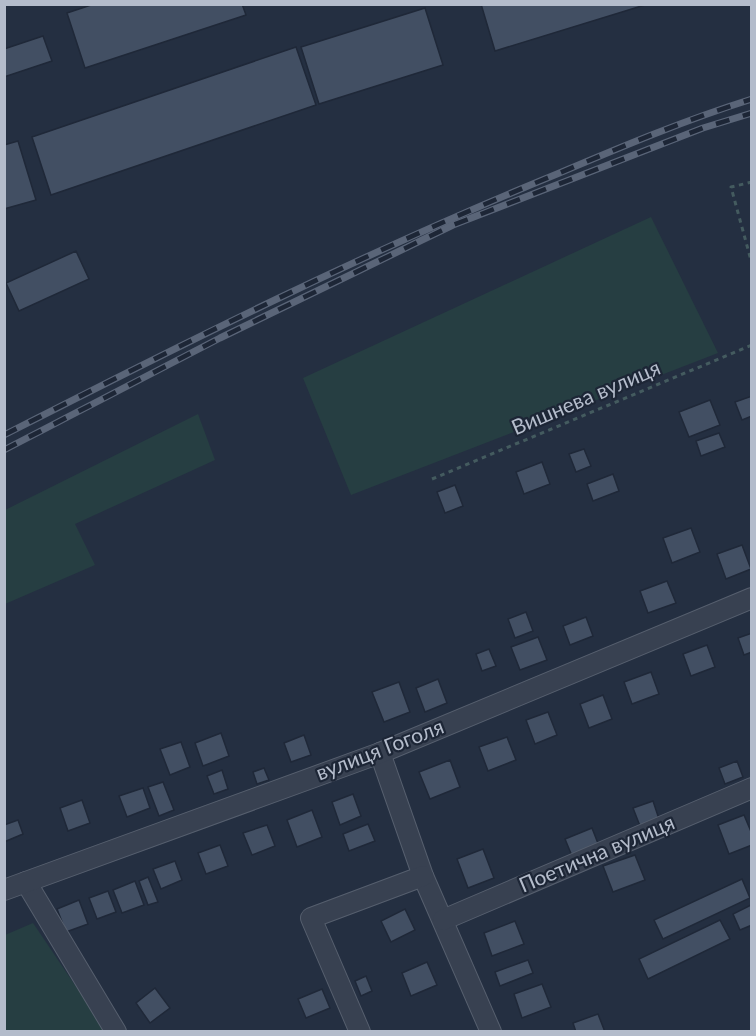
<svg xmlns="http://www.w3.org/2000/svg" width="756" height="1036" viewBox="0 0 756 1036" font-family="Lato,sans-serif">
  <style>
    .green { fill: #263e42 }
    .building { fill: #424f63; stroke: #1f2838; stroke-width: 1.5 }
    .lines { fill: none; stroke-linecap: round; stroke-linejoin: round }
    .street-casing { stroke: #565f6e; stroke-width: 22 }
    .path { stroke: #445b5f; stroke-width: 3; stroke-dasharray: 4.5 4.5; stroke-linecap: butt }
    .street { stroke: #384151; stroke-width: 20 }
    .rail-casing { stroke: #5a6578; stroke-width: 7 }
    .rail { stroke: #1d2636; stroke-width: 4.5; stroke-dasharray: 14; stroke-linecap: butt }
    .labels { text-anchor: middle; stroke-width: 4.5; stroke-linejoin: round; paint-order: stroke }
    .street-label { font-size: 21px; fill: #b4bccb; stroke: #1d2636 }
  </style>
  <rect width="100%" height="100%" fill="#242f41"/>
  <g class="green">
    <polygon points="651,217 718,353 351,495 303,378"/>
    <polygon points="198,414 215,460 75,524 95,565 5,604 5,510"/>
    <polygon points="33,923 106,1031 5,1032 5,935"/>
  </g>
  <g class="building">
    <polygon points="94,4 242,4 246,15 85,68 67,13"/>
    <polygon points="481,4 648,4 495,51"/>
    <polygon points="425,8 443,65 319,104 301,47"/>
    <polygon points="43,36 52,61 4,77 4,49"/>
    <polygon points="296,47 316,105 51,195 32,137"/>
    <polygon points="18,141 36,200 4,209 4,145"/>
    <polygon points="76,251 89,279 19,311 6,283"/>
    <polygon points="752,396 752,416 742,420 735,402"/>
    <polygon points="710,400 720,425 689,437 679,412"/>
    <polygon points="719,433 725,447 701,456 696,441"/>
    <polygon points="584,449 591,466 576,472 569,454"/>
    <polygon points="542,462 550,484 524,494 516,472"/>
    <polygon points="613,474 619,491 593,501 587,484"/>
    <polygon points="455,485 463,506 445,513 437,492"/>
    <polygon points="691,528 700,552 672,563 663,538"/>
    <polygon points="742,545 751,569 726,579 717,554"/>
    <polygon points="667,581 676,603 648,613 640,591"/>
    <polygon points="526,612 533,631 515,638 508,619"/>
    <polygon points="586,617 593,636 570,645 563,626"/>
    <polygon points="752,633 752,652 744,655 738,638"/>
    <polygon points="538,637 547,660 520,670 511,647"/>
    <polygon points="707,645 715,667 691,676 683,654"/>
    <polygon points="489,649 496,666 482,671 476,654"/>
    <polygon points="651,672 659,694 632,704 624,682"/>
    <polygon points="438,679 447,703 425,712 416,688"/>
    <polygon points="399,682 410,712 384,722 372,692"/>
    <polygon points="603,695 612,719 589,728 580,704"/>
    <polygon points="548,712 557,735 535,744 526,720"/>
    <polygon points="221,733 229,756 203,766 195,743"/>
    <polygon points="304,735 311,755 291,762 284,743"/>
    <polygon points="507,737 516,760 488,771 479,747"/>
    <polygon points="181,742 190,767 170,775 160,749"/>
    <polygon points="450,760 460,787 430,799 419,772"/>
    <polygon points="737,761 743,777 725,784 719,768"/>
    <polygon points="264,768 269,780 257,784 253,772"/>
    <polygon points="222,770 228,789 214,794 207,776"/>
    <polygon points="163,782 174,810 159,816 148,787"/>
    <polygon points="143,788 150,808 127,817 119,796"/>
    <polygon points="353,794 361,816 340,825 332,802"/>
    <polygon points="82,800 90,823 68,831 60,808"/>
    <polygon points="653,801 659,819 640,826 633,808"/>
    <polygon points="312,810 322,837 297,847 287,820"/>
    <polygon points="744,815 752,834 752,845 729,854 718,825"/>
    <polygon points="18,820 23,834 4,842 4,825"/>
    <polygon points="368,824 375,841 349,851 343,834"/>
    <polygon points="267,825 275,846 252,855 243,833"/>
    <polygon points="592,828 599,846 572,856 565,839"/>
    <polygon points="220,845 228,866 206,874 198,853"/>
    <polygon points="483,849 494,878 468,888 457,859"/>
    <polygon points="635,855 645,880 613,892 603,866"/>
    <polygon points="175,861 182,880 161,889 153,869"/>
    <polygon points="148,877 158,902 148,905 139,881"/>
    <polygon points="742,879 750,898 663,939 654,920"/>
    <polygon points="135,881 144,905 122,913 113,890"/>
    <polygon points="108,891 116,912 97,919 89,898"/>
    <polygon points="79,900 88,924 66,932 57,909"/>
    <polygon points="751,905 752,925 740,930 733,914"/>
    <polygon points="405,909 415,930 391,942 381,921"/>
    <polygon points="720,920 730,939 648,979 639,959"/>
    <polygon points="515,921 524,944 492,956 484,933"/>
    <polygon points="528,960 533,973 500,986 495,972"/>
    <polygon points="427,962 437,985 411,996 402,973"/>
    <polygon points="366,976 372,991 361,996 355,981"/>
    <polygon points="542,984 551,1007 522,1018 514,994"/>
    <polygon points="155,988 170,1008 150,1023 136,1003"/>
    <polygon points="322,989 330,1008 306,1018 298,999"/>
    <polygon points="598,1014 605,1032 576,1032 573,1023"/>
  </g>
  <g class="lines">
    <defs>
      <g id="street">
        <polyline points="380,753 423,876 491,1032"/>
        <polyline points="26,882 116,1032"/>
        <polyline points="4,890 380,753 752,598"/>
        <polyline points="443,920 752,788"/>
        <polyline points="360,1032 311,918 423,876"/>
      </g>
    </defs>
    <use href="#street" class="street-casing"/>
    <g class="path">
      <polyline points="752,182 731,187 752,264"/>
      <polyline points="432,479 752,345"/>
    </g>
    <use href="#street" class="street"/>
    <defs>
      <g id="rail">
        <path d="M4,435C186,342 368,251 557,174C621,147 685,120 752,99"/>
        <polyline points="4,450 220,338 453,225 703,128 752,113"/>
      </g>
    </defs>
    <use href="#rail" class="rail-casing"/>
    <use href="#rail" class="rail"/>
  </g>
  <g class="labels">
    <g class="street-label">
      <text transform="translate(586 398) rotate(-23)" y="7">Вишнева вулиця</text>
      <text transform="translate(380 750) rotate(-21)" y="7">вулиця Гоголя</text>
      <text transform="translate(597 854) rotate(-23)" y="7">Поетична вулиця</text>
    </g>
  </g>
  <rect width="756" height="1036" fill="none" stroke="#b4bccb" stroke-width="12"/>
</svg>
